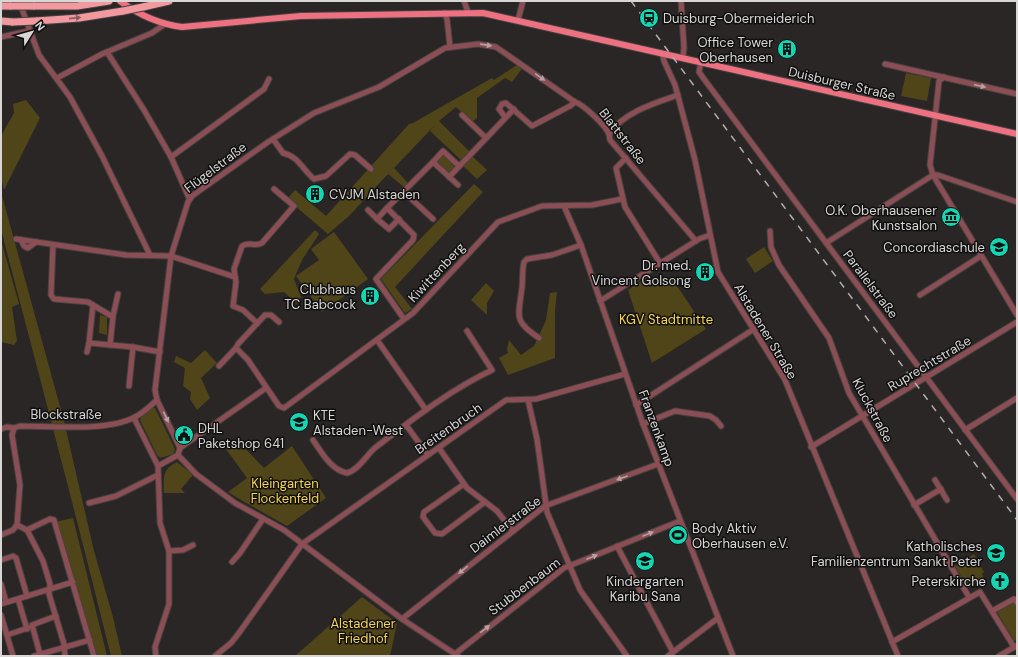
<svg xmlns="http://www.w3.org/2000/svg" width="1018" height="657" viewBox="0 0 1018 657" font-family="'DM Sans',sans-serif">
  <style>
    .green { fill: #504519 }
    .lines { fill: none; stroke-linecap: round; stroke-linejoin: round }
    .minor-casing { stroke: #454241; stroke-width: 7 }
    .major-casing { stroke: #454241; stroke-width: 8 }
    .highway-casing { stroke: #454241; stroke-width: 9 }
    .minor { stroke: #8a4e54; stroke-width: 5 }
    .major { stroke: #ed7180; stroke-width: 6 }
    .highway { stroke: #f299a0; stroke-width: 7 }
    .rail { stroke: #b2afae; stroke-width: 1.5; stroke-dasharray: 7 7; stroke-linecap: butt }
    .highway-bridge-casing { stroke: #454241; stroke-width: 9; stroke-linecap: butt }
    .highway-bridge { stroke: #f299a0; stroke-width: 7 }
    .oneway { fill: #8c5b5f }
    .oneway2 { fill: #b9a0a2 }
    .labels { text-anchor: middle; stroke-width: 3; stroke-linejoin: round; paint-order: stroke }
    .poi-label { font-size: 13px; fill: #d9d7d6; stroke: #100f0f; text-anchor: end }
    .street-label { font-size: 13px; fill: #d9d7d6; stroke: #100f0f }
    .park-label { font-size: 13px; fill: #f6d654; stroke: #100f0f }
  </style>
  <rect width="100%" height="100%" fill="#292625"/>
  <g class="green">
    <polygon points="520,63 524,66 512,82 505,78 477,98 477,118 472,122 456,107 439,121 470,152 460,164 461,160 430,131 436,124 394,168 409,184 405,188 388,174 349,216 328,234 287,199 295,190 326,216 409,124 413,123 492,78 494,80"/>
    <polygon points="906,73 931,78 927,101 901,96"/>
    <polygon points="26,100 40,118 4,190 1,176 1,136 14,113 13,104"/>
    <polygon points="443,154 455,167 449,173 436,162"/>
    <polygon points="471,155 487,170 477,179 462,165"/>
    <polygon points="474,184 483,192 395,287 412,309 405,313 381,279"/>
    <path d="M1,192L64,421L94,551L113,617L122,656H111C77,519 41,382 5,245L1,228Z"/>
    <polygon points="315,230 319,234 302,260 294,279 301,297 297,304 284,292 265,294 260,289"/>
    <polygon points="334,232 368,279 322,312 296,276 319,260 311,249"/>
    <polygon points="1,240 19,304 12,307 17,341 14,345 1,342"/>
    <polygon points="764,247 773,261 755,273 746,259"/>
    <polygon points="650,275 657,286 671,277 706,329 652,363 628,290"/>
    <polygon points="486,283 494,291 487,303 487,315 471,300"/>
    <polygon points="557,292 555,310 555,358 508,375 499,358 508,353 507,349 509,340 521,355 534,346 546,320 550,293"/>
    <polygon points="100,315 107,317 107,335 99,333"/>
    <polygon points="205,350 217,363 201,378 210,398 197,410 190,399 191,392 183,386 185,368 174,362 176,356 191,363"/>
    <polygon points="151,408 155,408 175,449 174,454 160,458 157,455 140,420 142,415"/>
    <polygon points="237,440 264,468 292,446 326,498 287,526 234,496 228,492 247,478 226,449"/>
    <path d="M177,462L193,475L181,489L185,493H164C164,478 161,470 177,462Z"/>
    <polygon points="73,518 107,656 96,656 55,522"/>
    <polygon points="974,554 984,572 982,574 984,579 968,588 955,566"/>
    <polygon points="362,597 397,623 390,656 295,656"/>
    <polygon points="1014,602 1017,608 1017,640 1014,641 997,612"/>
  </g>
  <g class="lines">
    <defs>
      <g id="minor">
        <polyline points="19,1 39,55 70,97 102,156 150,255"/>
        <polyline points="464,1 468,12"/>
        <polyline points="681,1 684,48 683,57"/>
        <polyline points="444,13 447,19 450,47"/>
        <polyline points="518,20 523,1"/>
        <polyline points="1,37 29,31"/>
        <polyline points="107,52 144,110 171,157 189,198"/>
        <polyline points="662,53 664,61 675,85 695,160 718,272 785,380 898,656"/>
        <polyline points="701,62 699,72 704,79 1017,499"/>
        <polyline points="885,64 1017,94"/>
        <polyline points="944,77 939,81 930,165 933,175 1017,315"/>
        <polyline points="57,78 102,54 152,33 165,24"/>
        <polyline points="462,115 486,138"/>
        <polyline points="505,117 499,109 502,104 506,103 532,126 570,106 575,102"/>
        <path d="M609,134C624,112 655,103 678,95"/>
        <path d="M273,139L283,153C298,156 303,170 314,179L326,176L350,154L355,155L371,169"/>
        <polyline points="171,157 264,89 269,79"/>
        <polyline points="626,158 616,168 625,207 660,263"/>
        <polyline points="433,162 443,151 459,166"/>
        <polyline points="449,177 514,109"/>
        <polyline points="404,192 433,219"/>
        <polyline points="564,206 581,245 643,424 733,656"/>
        <polyline points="387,208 377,219 389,229 399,219"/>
        <polyline points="368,210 377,219"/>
        <polyline points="770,231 771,247 779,265 829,338 849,393 969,597"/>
        <polyline points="16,239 126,255 171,256 235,277"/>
        <polyline points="21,240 24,246 28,248 36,242"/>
        <polyline points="826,243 933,175 938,175 1017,202"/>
        <polyline points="53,245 51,295 54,299 88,302 93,305 89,343 133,347 160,352"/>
        <polyline points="920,295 981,256"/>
        <polyline points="600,301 699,239 710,235"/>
        <polyline points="93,305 113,317 110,345"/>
        <polyline points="113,316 118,294"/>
        <polyline points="404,319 376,279 413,240 414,235 387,208 433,162 458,185"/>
        <path d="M257,323L243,310L233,306L236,282L234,269L242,246C249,241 255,247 262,243L294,206L274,189"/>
        <path d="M539,338C512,320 519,316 522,287C523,279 522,270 524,262L527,259L552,255L581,245"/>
        <polyline points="377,340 426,410"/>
        <polyline points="236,348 238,344 265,315 271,315 279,322"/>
        <polyline points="87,352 89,343"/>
        <polyline points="219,366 236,348 248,360 279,406 284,408 413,313 498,222 542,206 592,205 622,199"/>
        <polyline points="129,386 133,347"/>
        <polyline points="528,400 537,439 547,512 580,590 627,656"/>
        <polyline points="636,405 754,329"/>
        <polyline points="134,418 158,466 160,523 169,551 169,604 155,647 156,656"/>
        <polyline points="643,424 675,411 710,416 716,420 721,426"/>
        <polyline points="406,425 428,455"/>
        <polyline points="1,429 7,427 14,428"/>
        <polyline points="965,430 1017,398"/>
        <path d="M313,440C322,453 331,470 347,473C359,470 367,454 376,447C413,419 450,390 492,370L467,331"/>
        <polyline points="811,447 1017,322"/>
        <path d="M180,448L157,400L155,390L171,256L188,202L192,196L268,142L314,113L379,87L445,48L478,44L496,47L575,102C584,105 605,125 609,134C610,136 609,138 610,140L696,241"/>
        <polyline points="439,448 467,488 497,511 513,531"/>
        <polyline points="178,455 196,474 235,503 284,530 402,619 458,656"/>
        <polyline points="158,466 178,455 180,448 266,388"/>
        <polyline points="935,480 947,500"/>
        <polyline points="464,484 424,512 423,517 435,533 442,534 485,502"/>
        <polyline points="89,503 116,496 158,475"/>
        <polyline points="914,505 941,489"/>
        <polyline points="17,525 27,530 43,561 50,584 49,594 64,644 65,656"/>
        <polyline points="27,530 50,519 54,520 94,656"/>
        <path d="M1,535L13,530L17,525L20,485L12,435L14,428L20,426C51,426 107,432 135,417C143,413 150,406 157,400"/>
        <polyline points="617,546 673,652"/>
        <polyline points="169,551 183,550 193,545"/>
        <polyline points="1,560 13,556 16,558 27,596"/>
        <polyline points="232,562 240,553 263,519"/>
        <polyline points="1,584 6,602"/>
        <polyline points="18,599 27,629"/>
        <polyline points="1,604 73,582"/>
        <polyline points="992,611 1014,599 1017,603"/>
        <polyline points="1,615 13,656"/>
        <polyline points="402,619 545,506 658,464"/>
        <polyline points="7,635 28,628"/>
        <polyline points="892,642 980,592 1014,647"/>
        <polyline points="40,654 32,625 56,616"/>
        <polyline points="455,654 564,568 680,521"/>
        <polyline points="34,656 90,640"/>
        <polyline points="215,656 231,643 239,633 302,544 506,400 536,399 625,374"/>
        <polyline points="668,656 718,618"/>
        <polyline points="999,656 1016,646"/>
      </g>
      <path id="major" d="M120,1C139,15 160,24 182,27L301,16L483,13L1017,134"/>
      <g id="highway">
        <polyline points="1,6 11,6"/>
        <polyline points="33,6 77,6 109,1"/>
        <polyline points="143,7 169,1"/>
        <polyline points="1,21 13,22"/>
        <polyline points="36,21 79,18 123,11"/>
      </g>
    </defs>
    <use href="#minor" class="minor-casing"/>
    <use href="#major" class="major-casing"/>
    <use href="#highway" class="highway-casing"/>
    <use href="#minor" class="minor"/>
    <use href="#major" class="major"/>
    <use href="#highway" class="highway"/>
    <polyline class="rail" points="631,1 1017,520"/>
    <defs>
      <g id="highway-bridge">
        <polyline points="11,6 33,6"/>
        <polyline points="123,11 143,7"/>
        <polyline points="13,22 36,21"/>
      </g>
    </defs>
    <use href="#highway-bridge" class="highway-bridge-casing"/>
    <use href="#highway-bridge" class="highway-bridge"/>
  </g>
  <defs><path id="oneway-solid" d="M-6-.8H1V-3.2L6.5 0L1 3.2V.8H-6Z"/></defs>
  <use class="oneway" href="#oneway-solid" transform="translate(75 18) rotate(-6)"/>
  <g class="oneway2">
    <use href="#oneway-solid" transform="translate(486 45) rotate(9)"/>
    <use href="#oneway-solid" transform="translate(540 77) rotate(35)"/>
    <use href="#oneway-solid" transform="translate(980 86) rotate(13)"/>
    <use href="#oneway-solid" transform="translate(166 417) rotate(65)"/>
    <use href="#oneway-solid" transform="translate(622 478) rotate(160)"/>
    <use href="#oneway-solid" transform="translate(648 534) rotate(-22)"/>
    <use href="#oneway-solid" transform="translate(592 557) rotate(-22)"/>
    <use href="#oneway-solid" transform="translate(463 570) rotate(141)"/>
    <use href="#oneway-solid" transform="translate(485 629) rotate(-38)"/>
  </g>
  <defs>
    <symbol id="station-disc" viewBox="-11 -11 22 22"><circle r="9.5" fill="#15d5b3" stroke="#100f0f"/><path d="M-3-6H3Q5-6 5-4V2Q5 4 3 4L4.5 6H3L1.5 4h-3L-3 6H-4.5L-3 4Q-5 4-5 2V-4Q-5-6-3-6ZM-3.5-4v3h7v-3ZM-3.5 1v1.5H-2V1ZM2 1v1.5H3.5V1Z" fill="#111"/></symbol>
    <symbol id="building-disc" viewBox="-11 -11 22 22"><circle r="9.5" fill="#15d5b3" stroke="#100f0f"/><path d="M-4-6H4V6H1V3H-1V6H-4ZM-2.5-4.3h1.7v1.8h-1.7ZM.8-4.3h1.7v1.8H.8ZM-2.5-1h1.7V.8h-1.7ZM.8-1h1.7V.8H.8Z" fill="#111"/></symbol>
    <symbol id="museum-disc" viewBox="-11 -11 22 22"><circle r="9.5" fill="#15d5b3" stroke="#100f0f"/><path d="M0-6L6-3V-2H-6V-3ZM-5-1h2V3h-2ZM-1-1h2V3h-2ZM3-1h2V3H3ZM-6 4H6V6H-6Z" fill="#111"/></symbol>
    <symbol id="school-disc" viewBox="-11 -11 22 22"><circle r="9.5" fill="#15d5b3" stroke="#100f0f"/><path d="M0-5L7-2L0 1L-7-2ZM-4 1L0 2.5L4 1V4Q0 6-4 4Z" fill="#111"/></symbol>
    <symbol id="civic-disc" viewBox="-11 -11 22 22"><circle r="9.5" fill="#15d5b3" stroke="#100f0f"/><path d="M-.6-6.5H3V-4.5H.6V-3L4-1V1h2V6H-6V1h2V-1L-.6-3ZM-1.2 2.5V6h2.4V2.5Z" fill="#111"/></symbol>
    <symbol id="stadium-disc" viewBox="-11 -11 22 22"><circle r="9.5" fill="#15d5b3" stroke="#100f0f"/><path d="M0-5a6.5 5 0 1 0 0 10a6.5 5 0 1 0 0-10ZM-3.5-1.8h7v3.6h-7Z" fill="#111"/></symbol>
    <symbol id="church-disc" viewBox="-11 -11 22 22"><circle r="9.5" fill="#15d5b3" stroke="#100f0f"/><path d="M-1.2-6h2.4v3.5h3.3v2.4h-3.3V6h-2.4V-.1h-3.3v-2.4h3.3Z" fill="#111"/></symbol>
  </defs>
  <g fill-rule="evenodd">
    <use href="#station-disc" x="638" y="7" width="22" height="22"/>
    <use href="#building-disc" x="776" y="38" width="22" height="22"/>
    <use href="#building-disc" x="304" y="183" width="22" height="22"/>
    <use href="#museum-disc" x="940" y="206" width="22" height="22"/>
    <use href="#school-disc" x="988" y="236" width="22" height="22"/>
    <use href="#building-disc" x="694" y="261" width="22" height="22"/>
    <use href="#building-disc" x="359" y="285" width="22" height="22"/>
    <use href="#school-disc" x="288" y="411" width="22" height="22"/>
    <use href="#civic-disc" x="173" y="424" width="22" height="22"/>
    <use href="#stadium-disc" x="667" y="524" width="22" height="22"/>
    <use href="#school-disc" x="985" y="542" width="22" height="22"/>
    <use href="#school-disc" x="634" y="550" width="22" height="22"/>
    <use href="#church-disc" x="989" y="570" width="22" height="22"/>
  </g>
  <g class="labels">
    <g class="poi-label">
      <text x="663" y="23" text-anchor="start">Duisburg-Obermeiderich</text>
      <text x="773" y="47">Office Tower<tspan x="773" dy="15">Oberhausen</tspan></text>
      <text x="329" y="199" text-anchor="start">CVJM Alstaden</text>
      <text x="937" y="215">O.K. Oberhausener<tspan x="937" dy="15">Kunstsalon</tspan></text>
      <text x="985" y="252">Concordiaschule</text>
      <text x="691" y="270">Dr. med.<tspan x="691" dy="15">Vincent Golsong</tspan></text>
      <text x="356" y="294">Clubhaus<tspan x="356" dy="15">TC Babcock</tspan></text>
      <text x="313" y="420" text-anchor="start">KTE<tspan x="313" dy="15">Alstaden-West</tspan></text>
      <text x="198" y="433" text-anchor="start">DHL<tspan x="198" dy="15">Paketshop 641</tspan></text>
      <text x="692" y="533" text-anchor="start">Body Aktiv<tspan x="692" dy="15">Oberhausen e.V.</tspan></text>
      <text x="982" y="551">Katholisches<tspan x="982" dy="15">Familienzentrum Sankt Peter</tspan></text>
      <text x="645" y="586" text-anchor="middle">Kindergarten<tspan x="645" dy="15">Karibu Sana</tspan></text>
      <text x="986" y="586">Peterskirche</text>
    </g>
    <g class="street-label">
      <text transform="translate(842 83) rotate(13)" y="5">Duisburger Straße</text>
      <text transform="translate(623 136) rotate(52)" y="5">Blattstraße</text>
      <text transform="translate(215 167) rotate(-37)" y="5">Flügelstraße</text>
      <text transform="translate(436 272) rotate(-47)" y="5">Kiwittenberg</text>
      <text transform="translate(871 284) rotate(53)" y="5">Parallelstraße</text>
      <text transform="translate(766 331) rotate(59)" y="5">Alstadener Straße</text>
      <text transform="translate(929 363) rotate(-31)" y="5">Ruprechtstraße</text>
      <text transform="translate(873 410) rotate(62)" y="5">Kluckstraße</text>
      <text x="66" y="419">Blockstraße</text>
      <text transform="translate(448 428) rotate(-35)" y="5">Breitenbruch</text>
      <text transform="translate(657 428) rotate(70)" y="5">Franzenkamp</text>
      <text transform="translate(505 524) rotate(-37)" y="5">Daimlerstraße</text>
      <text transform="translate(524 586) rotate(-37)" y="5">Stubbenbaum</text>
    </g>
    <g class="park-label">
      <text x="666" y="324">KGV Stadtmitte</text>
      <text x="285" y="488">Kleingarten<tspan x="285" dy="15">Flockenfeld</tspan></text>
      <text x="363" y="628">Alstadener<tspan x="363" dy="15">Friedhof</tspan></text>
    </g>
  </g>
  <rect width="1018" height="657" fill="none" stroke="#d9d7d6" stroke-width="4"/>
  <g transform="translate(32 32) rotate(53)" stroke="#100f0f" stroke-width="3" paint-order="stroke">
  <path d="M0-3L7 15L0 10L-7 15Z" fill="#d9d7d6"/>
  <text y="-6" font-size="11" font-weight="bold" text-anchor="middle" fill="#d9d7d6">N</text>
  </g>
</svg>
